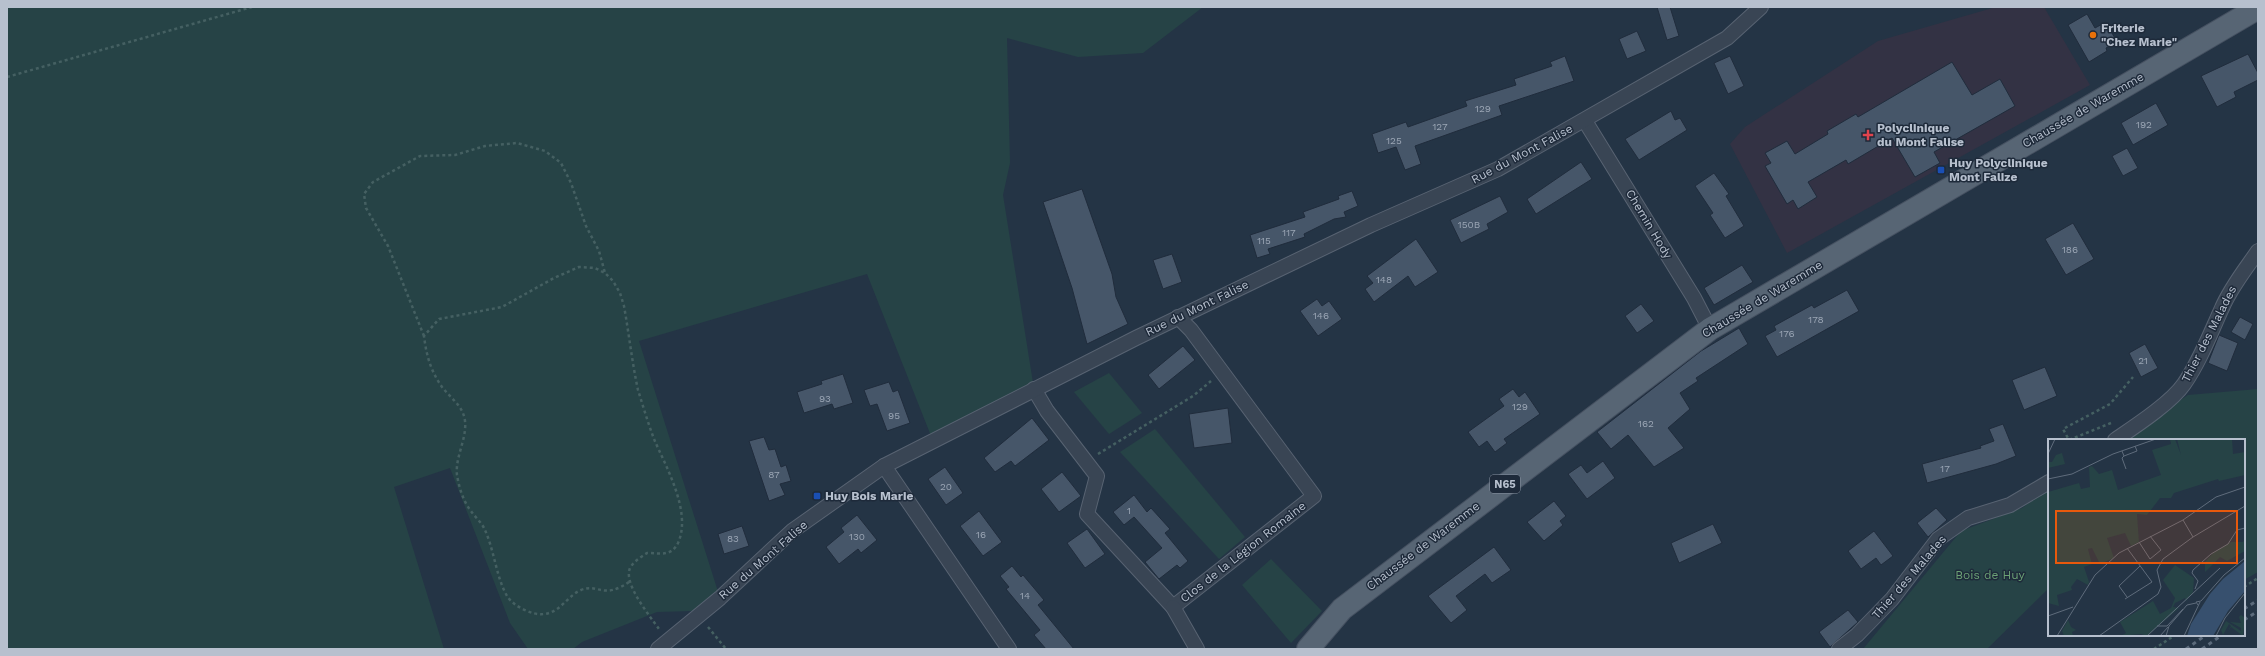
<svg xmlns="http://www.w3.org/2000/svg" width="2265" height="656" viewBox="0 0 2265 656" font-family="'Work Sans',sans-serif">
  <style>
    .medical { fill: #333244 }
    .green { fill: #264346 }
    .building { fill: #465669; stroke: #202c3c }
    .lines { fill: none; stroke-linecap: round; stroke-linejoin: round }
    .street-casing { stroke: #586372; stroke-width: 16 }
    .primary-casing { stroke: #465161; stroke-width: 24 }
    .path { stroke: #456062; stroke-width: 2.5; stroke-dasharray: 3 3; stroke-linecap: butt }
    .street { stroke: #394554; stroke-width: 14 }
    .primary { stroke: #576574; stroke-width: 22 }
    .rail { stroke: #5b6a7b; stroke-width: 3; stroke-dasharray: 4 4; stroke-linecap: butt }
    .food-dot { fill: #e8710a; stroke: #1e2a3a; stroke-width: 1.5 }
    .health-dot { fill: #e0444e; stroke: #1e2a3a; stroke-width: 1.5 }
    .transit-dot { fill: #1a4fb4; stroke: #1e2a3a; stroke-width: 1.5 }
    .labels { text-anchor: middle; stroke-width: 3; stroke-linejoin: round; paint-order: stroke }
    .number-label { font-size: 10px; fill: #9ba6b5 }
    .shield { fill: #1e2a3a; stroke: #8993a2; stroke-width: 1 }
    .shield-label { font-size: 11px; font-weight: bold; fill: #b7c0ce }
    .poi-label { font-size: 12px; font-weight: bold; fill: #b7c0ce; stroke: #1e2a3a; text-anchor: start }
    .street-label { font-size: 12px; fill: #b7c0ce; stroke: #1e2a3a }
    .park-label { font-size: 12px; fill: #6ba175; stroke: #1e2a3a }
    .inset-road { fill: none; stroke: #5f6c7c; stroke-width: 1 }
    .view { fill: #e8590c; fill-opacity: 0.15; stroke: #e8590c; stroke-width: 2 }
    .inset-edge { fill: none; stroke: #b7c0ce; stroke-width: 2 }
  </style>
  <rect width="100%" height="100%" fill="#243445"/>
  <polygon class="medical" points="1996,7 2044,7 2090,85 1787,253 1730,144 1745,127 1878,41"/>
  <g class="green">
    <polygon points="7,7 1203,7 1143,53 1078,57 1007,38 1010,163 1003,195 1034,389 933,441 867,274 639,341 720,598 692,611 657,612 582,642 573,649 528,649 510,623 450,468 394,487 444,649 7,649"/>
    <polygon points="1109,373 1142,413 1109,434 1074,392"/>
    <polygon points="2258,389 2258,572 2244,580 2244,440 2121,440 2188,395"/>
    <polygon points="1155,429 1245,537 1219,559 1120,452"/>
    <polygon points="2049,489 2049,588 1987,649 1863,649 1961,531 2022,508"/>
    <polygon points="1271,559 1322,611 1291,643 1242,585"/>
  </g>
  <g class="building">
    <polygon points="1657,7 1670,7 1679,36 1667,40"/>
    <polygon points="2087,14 2095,28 2106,22 2117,42 2106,48 2107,51 2089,62 2068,25"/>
    <polygon points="1637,31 1646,51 1627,59 1619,39"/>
    <polygon points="2248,54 2258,73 2258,80 2234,92 2236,97 2217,107 2201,76"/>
    <polygon points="1565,56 1574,81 1499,106 1502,115 1415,146 1421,164 1405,170 1396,147 1378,153 1372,134 1406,122 1408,127 1467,106 1465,101 1516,85 1514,79 1552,66 1550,62"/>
    <polygon points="1730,56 1744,86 1728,94 1714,63"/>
    <polygon points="1952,62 1972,95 2000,79 2015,106 1934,152 1940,163 1915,177 1892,138 1848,164 1846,160 1808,182 1817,197 1798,209 1793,200 1787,204 1765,166 1771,163 1765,153 1787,141 1795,154 1828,134 1827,131 1856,114 1858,117"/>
    <polygon points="2156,103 2168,125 2133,145 2121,123"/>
    <polygon points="1671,111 1675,120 1680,118 1687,130 1639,160 1625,139"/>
    <polygon points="2127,148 2138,168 2123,176 2112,156"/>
    <polygon points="1581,162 1592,179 1536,214 1527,199"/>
    <polygon points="1714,173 1729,194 1726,196 1744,226 1725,238 1710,215 1713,213 1695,186"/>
    <polygon points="1082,189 1112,274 1116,297 1128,324 1087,344 1072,288 1043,202"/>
    <polygon points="1352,191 1358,206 1344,212 1346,217 1334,219 1304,234 1305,237 1268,249 1270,254 1257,258 1250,235 1305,217 1303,212 1339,199 1338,196"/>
    <polygon points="1500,196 1508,212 1487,224 1489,229 1461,243 1450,220"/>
    <polygon points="2073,223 2094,259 2066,275 2045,239"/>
    <polygon points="1416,239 1438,272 1415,287 1408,276 1374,302 1365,289 1373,283 1367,276"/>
    <polygon points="1172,254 1182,282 1163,289 1153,260"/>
    <polygon points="1742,265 1753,282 1714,305 1704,288"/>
    <polygon points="1847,290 1859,311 1777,357 1765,336 1776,330 1774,326 1812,305 1814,308"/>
    <polygon points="1317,299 1322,306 1329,301 1342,319 1318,336 1300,311"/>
    <polygon points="1641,304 1654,321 1637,333 1625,316"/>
    <polygon points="2240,317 2253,324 2245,340 2231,332"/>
    <polygon points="1739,328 1748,344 1696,378 1698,381 1680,393 1690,409 1668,428 1684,448 1654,467 1628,435 1611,449 1597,432 1701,351"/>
    <polygon points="2219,335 2238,343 2227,371 2208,363"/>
    <polygon points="2145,344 2158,368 2141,377 2129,353"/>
    <polygon points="1183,346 1195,360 1159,389 1148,375"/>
    <polygon points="2045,367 2057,396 2024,410 2012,380"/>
    <polygon points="843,374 853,403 834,409 832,404 804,413 797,392 822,384 821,381"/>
    <polygon points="889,382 893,392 898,390 910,423 887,431 877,404 870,406 864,390"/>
    <polygon points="1513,389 1519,397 1525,392 1540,414 1504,439 1507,443 1495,452 1487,441 1479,447 1468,432 1504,406 1499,399"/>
    <polygon points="1228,408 1232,443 1194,448 1189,414"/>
    <polygon points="1032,418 1049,440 1015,466 1011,461 995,472 984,458"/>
    <polygon points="2003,424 2016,456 1996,464 1927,483 1922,464 1981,448 1980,446 1994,441 1989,429"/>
    <polygon points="764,437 769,450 775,449 781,467 786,465 791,481 780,484 785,495 769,501 749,441"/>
    <polygon points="1603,461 1615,478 1587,499 1568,474 1581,465 1587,473"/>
    <polygon points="945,467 963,493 946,505 928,479"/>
    <polygon points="1062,472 1081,496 1059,512 1041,489"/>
    <polygon points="1134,495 1147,512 1151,508 1170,529 1165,533 1188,561 1180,568 1177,565 1159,579 1145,562 1162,548 1134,517 1124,525 1113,512"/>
    <polygon points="1554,501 1566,516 1560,521 1563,525 1544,541 1527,522"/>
    <polygon points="1936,508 1947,520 1928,537 1917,523"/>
    <polygon points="979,511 1002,542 983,556 960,526"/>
    <polygon points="857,515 877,540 861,553 858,549 839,564 826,547 844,532 841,528"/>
    <polygon points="1713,524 1722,543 1679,563 1671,543"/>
    <polygon points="742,526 749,546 724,554 718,534"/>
    <polygon points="1087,529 1105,554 1085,568 1067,543"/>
    <polygon points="1874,531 1893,556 1881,565 1876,558 1861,569 1848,551"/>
    <polygon points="1494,547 1511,570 1492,583 1485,574 1456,596 1467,610 1451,623 1428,596"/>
    <polygon points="1012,566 1021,577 1023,575 1044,600 1038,605 1074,649 1046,649 1034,635 1040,630 1006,589 1009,587 1000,576"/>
    <polygon points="1848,610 1858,622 1830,647 1819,632"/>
  </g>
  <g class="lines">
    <defs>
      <g id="street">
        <polyline points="1585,121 1694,298 1710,329"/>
        <polyline points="1034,389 1047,411 1097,476 1087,514 1173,607 1314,496 1191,330 1178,317"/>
        <path d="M2115,440C2134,427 2171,403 2184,384C2200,361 2210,334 2222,308C2231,287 2245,270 2258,251"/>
        <polyline points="884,466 1009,649"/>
        <polyline points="1173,607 1197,649"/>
        <polyline points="658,649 720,598 792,531 884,466 1136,338 1371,225 1498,169 1727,38 1761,7"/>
        <polyline points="1839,649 1857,635 1892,599 1938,539 1968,518 2010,505 2049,482"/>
      </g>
      <polyline id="primary" points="1308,649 1342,609 1710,329 2258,8"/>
    </defs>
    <use href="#street" class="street-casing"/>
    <use href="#primary" class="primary-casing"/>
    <g class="path">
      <polyline points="7,77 252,7"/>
      <polyline points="424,336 388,246 366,208 364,194 373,182 420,156 455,155 485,146 517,143 545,151 561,163 571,183 586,226 599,251 605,273"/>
      <polyline points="2111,423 2069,440 2063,429 2110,404 2133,377"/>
      <polyline points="1098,454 1193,396 1211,381"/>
      <path d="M629,582C603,600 598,583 581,590C567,596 561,612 544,614C533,616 513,606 507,596C496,577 494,548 484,528C481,522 475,517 471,511C463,501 459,487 457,475C455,457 467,439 465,421C463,404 448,397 440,384C430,369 426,353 424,336L439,319L502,307L554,278L579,267L595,268L605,273L613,281L620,293L624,306C629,334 632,362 638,390C643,406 648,423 654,439C666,467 692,512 678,543C671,557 660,553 647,553C641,557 634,561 630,568C623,584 650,616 659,629"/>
      <polyline points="2244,587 2258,578"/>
      <polyline points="708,627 726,649"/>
      <polyline points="2154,649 2175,635"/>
    </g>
    <use href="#street" class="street"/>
    <use href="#primary" class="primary"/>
    <g class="rail">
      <polyline points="2244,609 2258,600"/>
      <polyline points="2244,620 2258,611"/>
      <polyline points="2186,649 2206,635"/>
      <polyline points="2202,649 2222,635"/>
    </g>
  </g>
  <circle class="food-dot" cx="2093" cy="35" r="4"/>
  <path class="health-dot" d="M1866 129h4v4h4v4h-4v4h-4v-4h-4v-4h4z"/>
  <g class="transit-dot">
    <rect x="1937" y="166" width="8" height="8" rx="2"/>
    <rect x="813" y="492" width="8" height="8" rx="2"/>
  </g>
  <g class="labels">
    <g class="number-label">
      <text x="1483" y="112">129</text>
      <text x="2144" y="128">192</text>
      <text x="1440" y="130">127</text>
      <text x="1394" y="144">125</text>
      <text x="1469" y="228">150B</text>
      <text x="1289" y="236">117</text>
      <text x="1264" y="244">115</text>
      <text x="2070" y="253">186</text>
      <text x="1384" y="283">148</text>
      <text x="1321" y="319">146</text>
      <text x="1816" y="323">178</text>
      <text x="1787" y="337">176</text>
      <text x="2143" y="364">21</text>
      <text x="825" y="402">93</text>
      <text x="1520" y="410">129</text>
      <text x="894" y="419">95</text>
      <text x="1646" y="427">162</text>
      <text x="1945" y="472">17</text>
      <text x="774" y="478">87</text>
      <text x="946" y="490">20</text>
      <text x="1129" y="514">1</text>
      <text x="981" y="538">16</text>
      <text x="857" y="540">130</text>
      <text x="733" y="542">83</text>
      <text x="1025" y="599">14</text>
    </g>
    <rect class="shield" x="1490" y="475" width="30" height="18" rx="3"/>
    <g class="shield-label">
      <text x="1505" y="488">N65</text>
    </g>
    <g class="poi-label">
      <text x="2101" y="32">Friterie<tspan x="2101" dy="14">"Chez Marie"</tspan></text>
      <text x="1877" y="132">Polyclinique<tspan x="1877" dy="14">du Mont Falise</tspan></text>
      <text x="1949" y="167">Huy Polyclinique<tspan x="1949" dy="14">Mont Falize</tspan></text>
      <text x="825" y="500">Huy Bois Marie</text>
    </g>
    <g class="street-label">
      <text transform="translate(2083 110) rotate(-30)" y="4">Chaussée de Waremme</text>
      <text transform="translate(1522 154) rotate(-28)" y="4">Rue du Mont Falise</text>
      <text transform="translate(1649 224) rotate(59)" y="4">Chemin Hody</text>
      <text transform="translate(1762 299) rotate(-31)" y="4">Chaussée de Waremme</text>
      <text transform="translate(1197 308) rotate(-26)" y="4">Rue du Mont Falise</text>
      <text transform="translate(2209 334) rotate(-63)" y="4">Thier des Malades</text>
      <text transform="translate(1423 546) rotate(-37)" y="4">Chaussée de Waremme</text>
      <text transform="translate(1243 552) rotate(-38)" y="4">Clos de la Légion Romaine</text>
      <text transform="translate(763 560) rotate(-41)" y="4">Rue du Mont Falise</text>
      <text transform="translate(1909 577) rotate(-49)" y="4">Thier des Malades</text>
    </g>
    <g class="park-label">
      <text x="1990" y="579">Bois de Huy</text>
    </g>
  </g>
  <g transform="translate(2048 439)">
    <rect width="197" height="197" fill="#243445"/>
    <path d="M122,0H127L133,16L129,0H184L185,15L197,13V36L171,42L170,40L126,54L123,59H112L99,76L89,75L91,103L83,107L77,94L59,99L66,119L52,125L44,109L40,110L44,125L36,128L41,143L40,146L29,140L23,148L24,151L9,156L11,167L0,164V53L31,44L33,50L42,48L41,28L44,27L51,35L64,31L70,51L113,36L104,11L123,5ZM14,14L17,25L0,29V23H4L8,16ZM197,100V112L179,122L172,118L157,133V123L165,114L183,103H195ZM127,126L146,139L145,153L138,162L137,159L127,164L125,168L131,169L99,197L93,195L73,197L78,194L72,183L105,162L112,175L123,169L127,159L115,141ZM193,176L197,179L195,197L183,188L179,194L183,187L181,185L175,196L173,191L178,182L193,192V189L182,183L193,184L191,178ZM20,181L23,188L28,191L24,193L25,197H16L14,192Z" fill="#264346"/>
    <path d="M197,122V152L180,172L165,197H139L143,185L162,155L175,140Z" fill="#37506e"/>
    <path class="inset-road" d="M74,12L76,17L89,12L87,7M0,15L7,0M76,17L74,19L78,30M0,40L24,35L65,15L108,0M135,81L145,98M91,103L102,120L113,111L102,97M147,150L150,142L144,134L145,131L163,115L180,105L189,91L197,89M79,158L71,147L92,127M77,160L104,143L79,109M150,166L148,163L153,162L176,136L197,119M0,177L25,168M109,187H119L135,170M9,197L47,136L71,114L135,81L168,58L197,48M51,197L110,155L113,148L109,131L115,120L145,98L197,67M99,197L172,129M112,197L120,188M118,197L121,187L139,166L148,164M136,197L152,163M168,197L177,179L197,154"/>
    <path class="view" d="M8,72H189V124H8Z"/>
    <rect width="197" height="197" class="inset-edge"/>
  </g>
  <rect width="2265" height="656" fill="none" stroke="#b7c0ce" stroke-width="16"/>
</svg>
